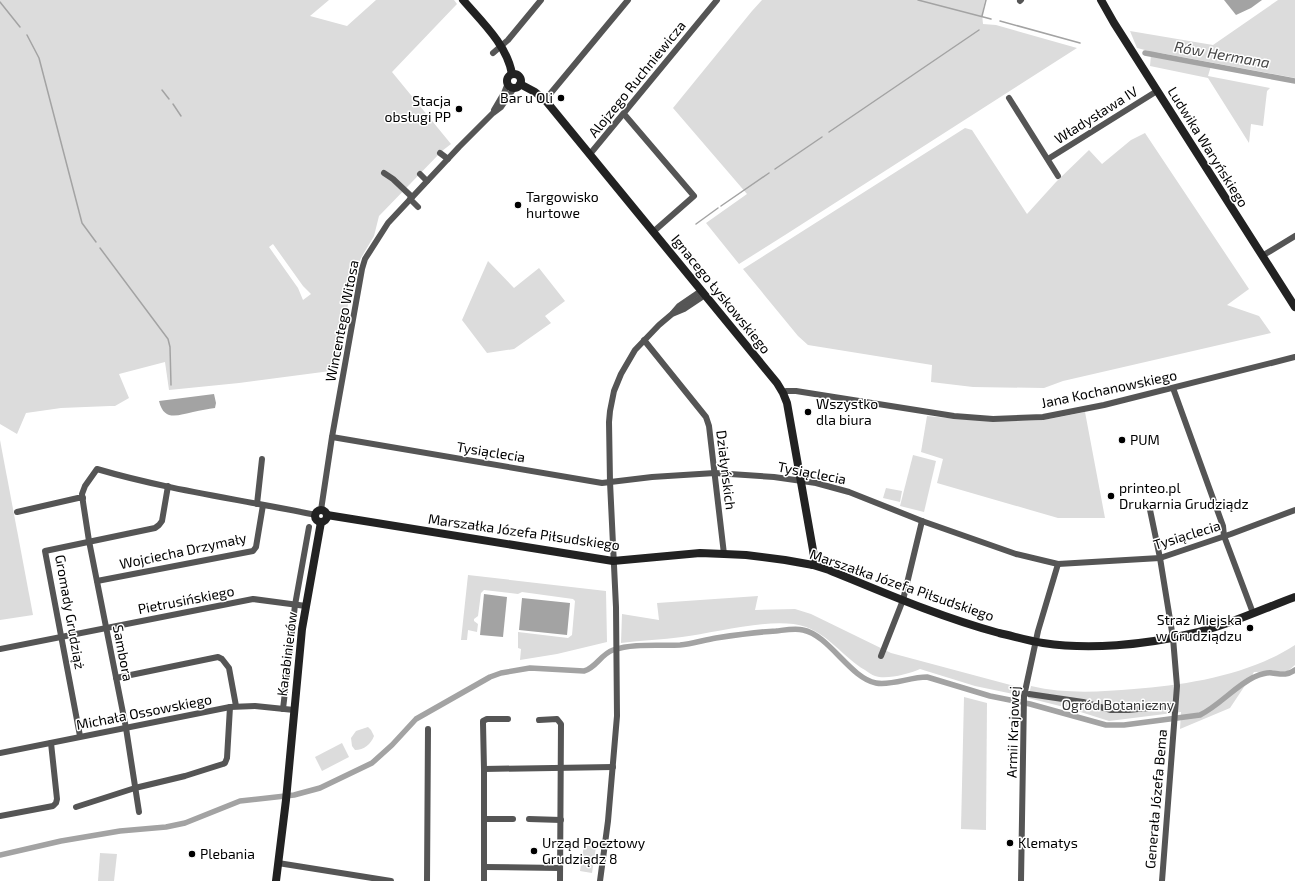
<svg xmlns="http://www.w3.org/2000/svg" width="1295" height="881" viewBox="0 0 1295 881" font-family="'Exo 2',sans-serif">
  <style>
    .green { fill: #dcdcdc; fill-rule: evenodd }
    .water { fill: #a3a3a3 }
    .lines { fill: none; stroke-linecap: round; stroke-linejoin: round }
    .stream { stroke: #a3a3a3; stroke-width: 1.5 }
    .canal { stroke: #a3a3a3; stroke-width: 5.5 }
    .street { stroke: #555; stroke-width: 6 }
    .secondary { stroke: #222; stroke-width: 8 }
    .poi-dot { fill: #000; stroke: #fff; stroke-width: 1.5 }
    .labels { text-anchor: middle; stroke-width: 3; stroke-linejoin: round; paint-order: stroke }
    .street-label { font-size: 14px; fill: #000; stroke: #fff }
    .poi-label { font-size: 14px; fill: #000; stroke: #fff; text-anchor: start }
    .park-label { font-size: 14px; fill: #333; stroke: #fff }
    .water-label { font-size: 15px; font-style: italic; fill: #444; stroke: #fff }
  </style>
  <rect width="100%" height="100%" fill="#fff"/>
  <g class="green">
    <path d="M0,0H329L310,16L347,26L376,0H454L457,4L392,72L451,144L442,151L379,216L374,236L361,258L355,272L347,309L338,370L239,383L169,390L165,362L119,374L129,398L115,406H110L61,408L26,413L17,434L0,424ZM273,244L303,286L311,294L303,300L298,288L269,247Z"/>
    <polygon points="762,0 985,0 982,14 983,24 996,25 1077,48 785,235 739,264 706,223 747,194 673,108 752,11"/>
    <polygon points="1278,0 1295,0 1295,78 1155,52 1211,66 1208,76 1270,88 1267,91 1263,126 1251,124 1249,143 1208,78 1150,66 1151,54 1149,51 1137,48 1130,31 1213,45"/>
    <polygon points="965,128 972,130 1027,214 1056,182 1089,150 1102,164 1131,140 1145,133 1249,289 1227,305 1259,316 1271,333 1063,381 1044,388 973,387 931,382 932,365 808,345 798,336 743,269"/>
    <polygon points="488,261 514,288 539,268 565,301 545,316 551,323 514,349 487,353 462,320"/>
    <path d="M1085,412L1105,518H1058L937,483L943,459L921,452L927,416C959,419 992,422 1024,421C1044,421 1065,416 1085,412Z"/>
    <polygon points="0,440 33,615 0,620"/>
    <polygon points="913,455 936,461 924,512 900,506"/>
    <polygon points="886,488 902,491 900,502 883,498"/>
    <polygon points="468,575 606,591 607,642 557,654 520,660 521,649 518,648 518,632 568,638 572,635 575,601 573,599 522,592 518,594 484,590 481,593 478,616 474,619 474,621 478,624 477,632 468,630 467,640 461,640"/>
    <path d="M758,596L755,610L795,609L811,614L891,653L1018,687V695L975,686L920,669C909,674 886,680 875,676C872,675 868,672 865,670C844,658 829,635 806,627C774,616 716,633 682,637C662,640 642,640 621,643L622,614L659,620L657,603Z"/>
    <path d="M1295,645V665L1288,671L1254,672L1230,708L1180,729L1181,712L1109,721L1068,708L1028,698L1031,686C1065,694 1099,692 1134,689C1188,685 1249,675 1295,645Z"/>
    <polygon points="964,697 987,703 986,830 961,829"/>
    <path d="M368,727L371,730L374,736C371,744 364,750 355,750L352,746L351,738L356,731Z"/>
    <polygon points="342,743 349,757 322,771 315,757"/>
    <polygon points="584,845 596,847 592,873 580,871"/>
    <polygon points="100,853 117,854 114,881 98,881"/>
  </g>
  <g class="water">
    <polygon points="1224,0 1262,0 1251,8 1236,15"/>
    <path d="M214,394L216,403L215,408C208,409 201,410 193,412C178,415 164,422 159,401Z"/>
    <polygon points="484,594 507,597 503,637 480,635"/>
    <polygon points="522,598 570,603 567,635 519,630"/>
  </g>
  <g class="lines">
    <g class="stream">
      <polyline points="918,0 991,19"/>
      <polyline points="0,2 20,27"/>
      <polyline points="982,16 986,0"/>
      <polyline points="1000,21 1080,43"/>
      <polyline points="27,35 39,58 82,223 96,242"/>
      <polyline points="162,90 169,99"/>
      <polyline points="173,104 181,116"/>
      <polyline points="829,132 979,30"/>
      <polyline points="775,169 822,137"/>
      <polyline points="721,206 769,173"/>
      <polyline points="696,224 718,208"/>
      <polyline points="100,248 168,339 170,347 171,385"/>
    </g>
    <g class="canal">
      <polyline points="1145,53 1295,81"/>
      <path d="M0,855L61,841L120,831L166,827L185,823L240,801L294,795L320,788L372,763L392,745L416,719L490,677L501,673L530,668L584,671C596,668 601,654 613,650C634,643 658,646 680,645C692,644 704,640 716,638C736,635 756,632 776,631C785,630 795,628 803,630C829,635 850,678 876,683C891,686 910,677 927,677L990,696L1030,704L1106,725H1124L1200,715C1220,705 1234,687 1254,677C1259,675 1266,672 1272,673C1281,674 1287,676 1295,670"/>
    </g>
    <g class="street">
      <polyline points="1020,1 1021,0"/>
      <polyline points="493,53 508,40 541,0"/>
      <polyline points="1009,98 1058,176"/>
      <polyline points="545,100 628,0"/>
      <polyline points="494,110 504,93 508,83"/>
      <polyline points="624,114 694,196 653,232"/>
      <polyline points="440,153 448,159"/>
      <polyline points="590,154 717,0"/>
      <polyline points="1048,159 1157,91"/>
      <polyline points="384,173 393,179 412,197"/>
      <polyline points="420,174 427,181"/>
      <polyline points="410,199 418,207"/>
      <polyline points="1262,256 1295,236"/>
      <polyline points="673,313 679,306 701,291"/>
      <polyline points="644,340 706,417 709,426 724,554"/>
      <polyline points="1173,388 1223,526 1224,536 1253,613"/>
      <polyline points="783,393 786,391 796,391 954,416 993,419 1043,417 1104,405 1295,357"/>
      <polyline points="332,437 602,483 652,477 715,473 774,477 816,483 849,492 922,521 1016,554 1058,564 1160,558 1231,534 1295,510"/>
      <polyline points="257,504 262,459"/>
      <polyline points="1149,505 1160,558 1173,638 1177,686 1162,881"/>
      <polyline points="321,510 332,437 362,269 365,259 388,223 459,147 493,113 501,107 514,88"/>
      <polyline points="17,512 78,498 83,498"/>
      <polyline points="97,581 253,551 256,547 263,505"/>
      <polyline points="0,649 253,599 306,606"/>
      <polyline points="881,656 903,600 922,521"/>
      <polyline points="116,678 218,657 222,659 229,668 236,706"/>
      <polyline points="1029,694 1083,702 1111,710 1128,710"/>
      <polyline points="283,709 295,605 309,527"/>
      <polyline points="1128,710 1169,706"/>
      <polyline points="539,720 557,719 561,724 560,881"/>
      <polyline points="80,736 45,551 155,528 159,525 162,521 168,486"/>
      <polyline points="0,753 230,707 255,706 294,710"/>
      <polyline points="484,769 613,767"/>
      <polyline points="76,807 135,788 185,776 223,764 225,763 227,758 230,707"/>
      <path d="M139,812L126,728L89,541L83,502L82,494L85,486L97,469C168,490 243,500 316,515"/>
      <polyline points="0,816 53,806 56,803 57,799 51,743"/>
      <polyline points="484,819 513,819"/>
      <polyline points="529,819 561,820"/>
      <polyline points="278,863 391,881"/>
      <polyline points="484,867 560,868"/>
      <polyline points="427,881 428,729"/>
      <polyline points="484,881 484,769 483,723 483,721 487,719 508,719"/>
      <polyline points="600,881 608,821 617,716 616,607 610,482 609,422 610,411 614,391 621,374 635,350 659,325 672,314 684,309 705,295"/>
      <polyline points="1021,881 1024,696 1038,631 1058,564"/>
    </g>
    <g class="secondary">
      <path d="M463,0C482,22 507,45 512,74"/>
      <polyline points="1101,0 1114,23 1295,307"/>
      <circle cx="514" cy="81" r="7"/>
      <polyline points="520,84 535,92 546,101 777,383 783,393 787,403 813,550 814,558 813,565"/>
      <circle cx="321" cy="516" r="6"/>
      <path d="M327,515L613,561L700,553L724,554L746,555L785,560L813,565L829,570C885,593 940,617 999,633C1013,636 1028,641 1043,643C1089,650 1144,645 1190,634C1226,626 1260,610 1295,597"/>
      <polyline points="276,881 286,800 302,629 321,522"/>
    </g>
  </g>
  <g class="poi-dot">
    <circle cx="561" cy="98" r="4"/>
    <circle cx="459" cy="109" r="4"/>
    <circle cx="518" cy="205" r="4"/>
    <circle cx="808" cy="412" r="4"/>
    <circle cx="1122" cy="440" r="4"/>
    <circle cx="1111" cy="496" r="4"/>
    <circle cx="1250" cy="628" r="4"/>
    <circle cx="1010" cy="843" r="4"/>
    <circle cx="534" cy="851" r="4"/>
    <circle cx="192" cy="854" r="4"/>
  </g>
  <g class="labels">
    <g class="street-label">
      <text transform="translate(637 79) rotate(-51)" y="5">Alojzego Ruchniewicza</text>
      <text transform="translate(1096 115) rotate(-32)" y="5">Władysława IV</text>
      <text transform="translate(1208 147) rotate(58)" y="5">Ludwika Waryńskiego</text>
      <text transform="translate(721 294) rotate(51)" y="5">Ignacego Łyskowskiego</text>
      <text transform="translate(342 321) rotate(-79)" y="5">Wincentego Witosa</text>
      <text transform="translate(1109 389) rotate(-12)" y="5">Jana Kochanowskiego</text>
      <text transform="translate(491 452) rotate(9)" y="5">Tysiąclecia</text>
      <text transform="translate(726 470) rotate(83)" y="5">Działyńskich</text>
      <text transform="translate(812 473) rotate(11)" y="5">Tysiąclecia</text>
      <text transform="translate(524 532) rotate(8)" y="5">Marszałka Józefa Piłsudskiego</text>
      <text transform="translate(1187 535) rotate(-17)" y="5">Tysiąclecia</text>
      <text transform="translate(183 551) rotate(-12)" y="5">Wojciecha Drzymały</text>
      <text transform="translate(902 585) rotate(19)" y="5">Marszałka Józefa Piłsudskiego</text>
      <text transform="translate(186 600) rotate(-11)" y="5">Pietrusińskiego</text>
      <text transform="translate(70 612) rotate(80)" y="5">Gromady Grudziąż</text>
      <text transform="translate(123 653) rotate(79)" y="5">Sambora</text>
      <text transform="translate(287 654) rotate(-83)" y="5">Karabinierów</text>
      <text transform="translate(144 712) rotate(-11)" y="5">Michała Ossowskiego</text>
      <text transform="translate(1013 732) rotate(-88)" y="5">Armii Krajowej</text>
      <text transform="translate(1156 799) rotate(-85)" y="5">Generała Józefa Bema</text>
    </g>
    <g class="poi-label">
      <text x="553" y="103" text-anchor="end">Bar u Oli</text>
      <text x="451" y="106" text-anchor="end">Stacja<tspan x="451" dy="16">obsługi PP</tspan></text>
      <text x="526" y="202">Targowisko<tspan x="526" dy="16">hurtowe</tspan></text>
      <text x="816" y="409">Wszystko<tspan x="816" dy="16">dla biura</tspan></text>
      <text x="1130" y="445">PUM</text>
      <text x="1119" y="493">printeo.pl<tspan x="1119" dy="16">Drukarnia Grudziądz</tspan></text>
      <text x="1242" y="625" text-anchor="end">Straż Miejska<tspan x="1242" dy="16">w Grudziądzu</tspan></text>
      <text x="542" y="848">Urząd Pocztowy<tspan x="542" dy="16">Grudziądz 8</tspan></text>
      <text x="1018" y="848">Klematys</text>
      <text x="200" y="859">Plebania</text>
    </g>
    <g class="park-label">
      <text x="1118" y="710">Ogród Botaniczny</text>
    </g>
    <g class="water-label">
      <text transform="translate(1222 55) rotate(10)" y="5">Rów Hermana</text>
    </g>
  </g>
</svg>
